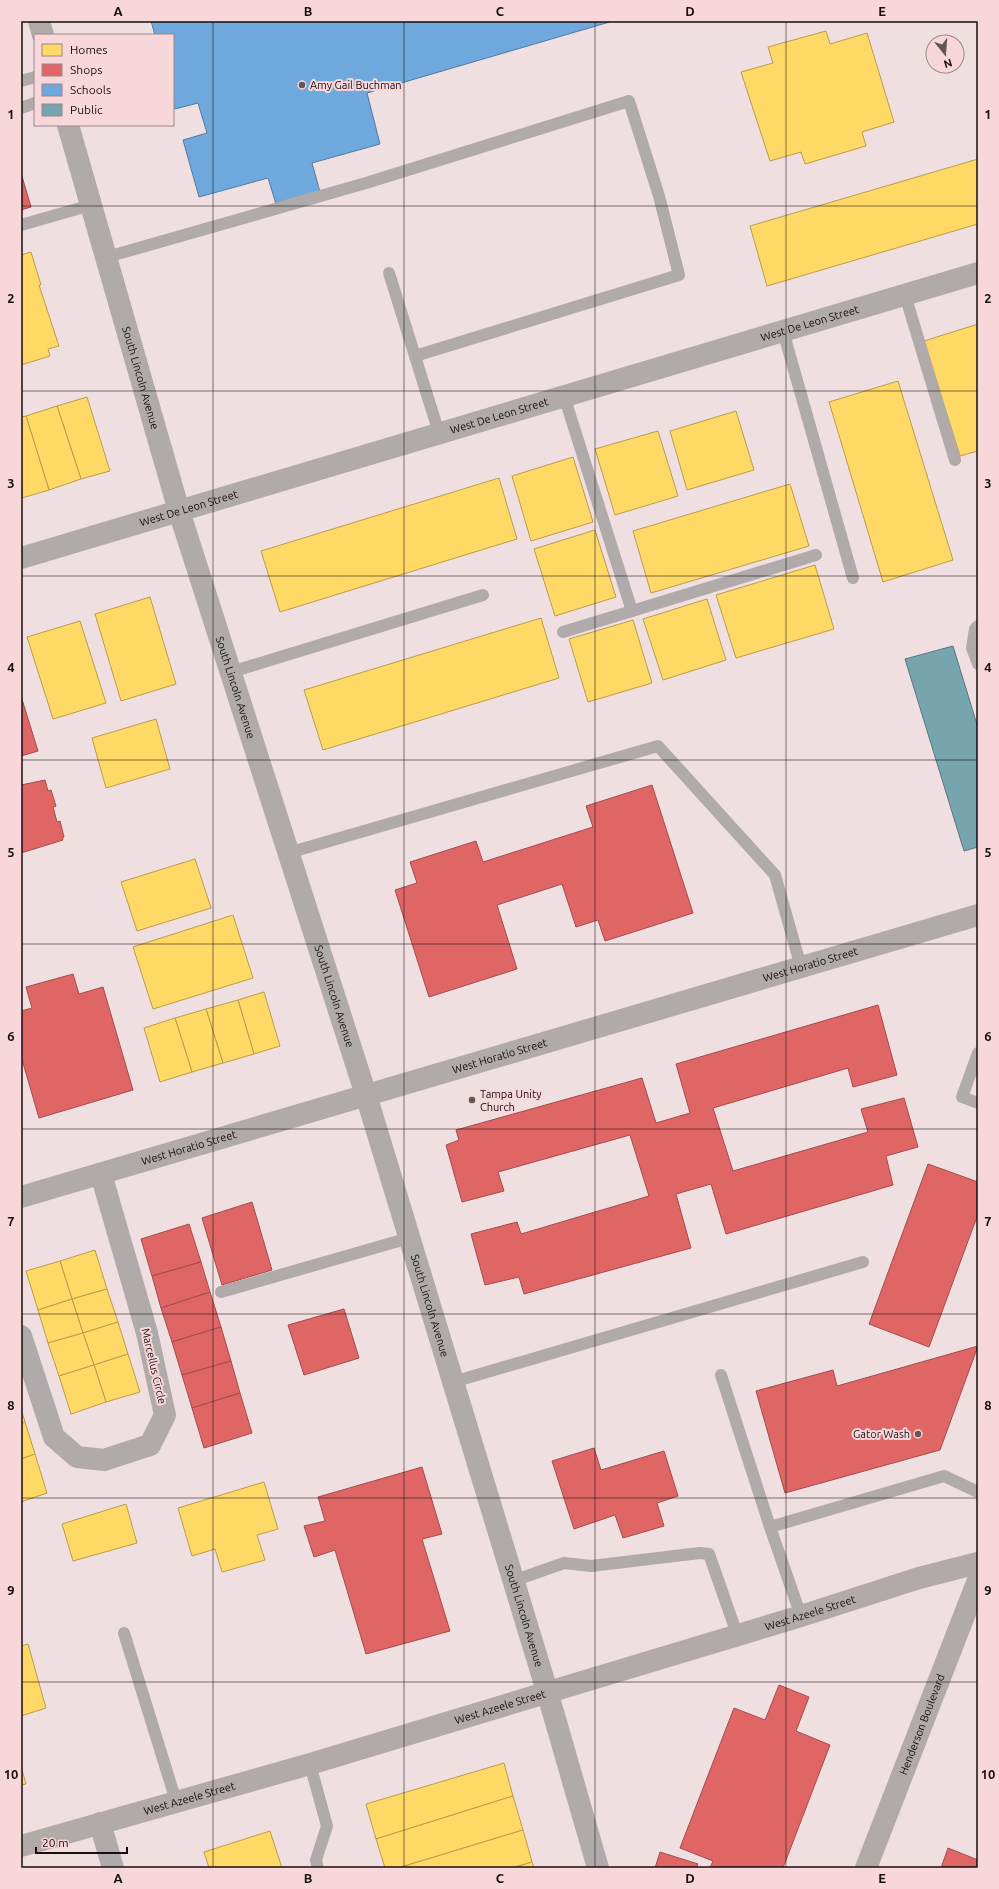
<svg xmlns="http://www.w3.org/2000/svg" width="999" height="1889" viewBox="0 0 999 1889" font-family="Ubuntu,sans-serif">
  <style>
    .homes { fill: #ffd966; stroke: #ba9c4c }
    .shops { fill: #e06666; stroke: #a44b4c }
    .schools { fill: #6fa8dc; stroke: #557a9e }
    .public { fill: #76a5af; stroke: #5a777f }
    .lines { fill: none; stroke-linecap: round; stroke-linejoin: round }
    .lane { stroke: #b0aaaa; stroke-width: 12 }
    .street { stroke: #b0aaaa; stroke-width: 22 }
    .secondary { stroke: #b2a9a9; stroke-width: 22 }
    .grid { fill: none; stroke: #180d0f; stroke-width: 1; stroke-opacity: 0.55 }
    .poi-dot { fill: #645658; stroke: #f8d7db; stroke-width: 1.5 }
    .labels { text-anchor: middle; stroke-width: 4; stroke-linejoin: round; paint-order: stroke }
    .poi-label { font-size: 11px; fill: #180d0f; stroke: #f8d7db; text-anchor: start }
    .street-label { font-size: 11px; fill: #180d0f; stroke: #f8d7db }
    .neatline { fill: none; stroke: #180d0f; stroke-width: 1.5 }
    .grid-label { font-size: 13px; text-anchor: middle; font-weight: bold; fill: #180d0f }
  </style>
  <rect width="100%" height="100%" fill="#f0dfe1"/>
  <g class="homes">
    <polygon points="826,31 830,44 867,33 894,122 862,132 866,146 805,164 801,152 770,161 741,72 773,63 768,47"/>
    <polygon points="978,159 978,224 767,286 750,226"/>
    <polygon points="31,252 41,285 39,285 59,346 48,349 50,356 21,365 21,255"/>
    <polygon points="978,324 978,451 960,456 924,341"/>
    <polygon points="898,381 953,560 883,582 829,402"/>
    <polygon points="87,397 110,471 81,479 57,406"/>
    <polygon points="57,406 81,479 49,490 26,416"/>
    <polygon points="736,411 754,470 687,490 670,431"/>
    <polygon points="26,416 49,490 22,498 21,417"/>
    <polygon points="658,431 678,496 615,515 595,449"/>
    <polygon points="573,457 593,522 531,541 512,476"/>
    <polygon points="499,478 517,539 280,612 261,551"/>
    <polygon points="790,484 809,546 651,593 633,531"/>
    <polygon points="595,530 616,597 555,616 534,549"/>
    <polygon points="815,565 834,629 736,658 716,595"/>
    <polygon points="150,597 176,684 121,701 95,614"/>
    <polygon points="707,599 726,660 663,680 643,619"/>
    <polygon points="541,618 559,678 323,750 304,690"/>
    <polygon points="633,620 652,683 588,702 569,639"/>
    <polygon points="80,621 106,703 53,719 27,637"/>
    <polygon points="156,719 170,769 106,788 92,738"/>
    <polygon points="195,859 211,908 137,931 121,882"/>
    <polygon points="233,915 253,978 153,1009 133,947"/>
    <polygon points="264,992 280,1046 254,1054 238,1000"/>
    <polygon points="238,1000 254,1054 223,1063 206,1009"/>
    <polygon points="206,1009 223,1063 192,1072 175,1018"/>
    <polygon points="175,1018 192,1072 160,1082 144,1028"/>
    <polygon points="95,1250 107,1289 72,1299 60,1261"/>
    <polygon points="60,1261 72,1299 38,1310 26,1271"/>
    <polygon points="107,1289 118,1322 83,1333 72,1299"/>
    <polygon points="72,1299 83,1333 48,1343 38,1310"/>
    <polygon points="118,1322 128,1354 94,1365 83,1333"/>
    <polygon points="83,1333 94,1365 59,1376 48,1343"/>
    <polygon points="128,1354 140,1392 106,1402 94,1365"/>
    <polygon points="94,1365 106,1402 71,1414 59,1376"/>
    <polygon points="21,1409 25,1422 21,1424"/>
    <polygon points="25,1422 35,1454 21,1459 21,1424"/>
    <polygon points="35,1454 47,1493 21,1502 21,1459"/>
    <polygon points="264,1482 278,1529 257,1535 265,1560 222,1572 215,1549 192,1556 178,1508"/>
    <polygon points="126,1504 137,1543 73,1561 62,1524"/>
    <polygon points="28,1644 46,1708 21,1716 21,1646"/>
    <polygon points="504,1763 513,1796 376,1839 366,1804"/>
    <polygon points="21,1766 26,1784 21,1785"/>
    <polygon points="513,1796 523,1830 398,1868 385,1868 376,1839"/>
    <polygon points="523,1830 532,1862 512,1868 398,1868"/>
    <polygon points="270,1831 282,1868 209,1868 204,1852"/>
    <polygon points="532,1862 534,1868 512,1868"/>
  </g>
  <g class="shops">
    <polygon points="21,173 31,207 21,210"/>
    <polygon points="21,696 38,751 21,756"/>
    <polygon points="45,780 48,791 51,790 56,806 53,807 57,822 60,821 64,837 62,838 63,840 21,853 21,785"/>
    <polygon points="652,785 693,913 605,941 598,920 576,927 562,884 497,905 517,969 429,997 395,890 417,883 410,862 476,841 483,862 593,827 586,806"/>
    <polygon points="73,974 79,994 103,987 133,1090 39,1118 21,1056 21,1011 32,1008 26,987"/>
    <polygon points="878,1005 897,1075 853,1087 848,1068 713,1108 733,1171 868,1132 861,1109 904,1098 918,1147 886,1156 893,1185 726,1234 711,1184 676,1194 691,1248 524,1294 519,1277 485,1285 471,1234 517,1222 521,1234 649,1196 630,1135 498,1172 504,1191 462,1202 446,1145 459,1140 456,1130 642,1078 656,1123 690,1113 676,1064"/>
    <polygon points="928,1164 978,1182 978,1214 929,1347 869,1324"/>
    <polygon points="252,1202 272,1270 222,1285 202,1218"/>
    <polygon points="189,1224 201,1262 152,1276 141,1239"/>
    <polygon points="201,1262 210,1292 161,1308 152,1276"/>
    <polygon points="210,1292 221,1327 172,1342 161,1308"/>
    <polygon points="344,1309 359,1358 304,1375 288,1325"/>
    <polygon points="221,1327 231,1361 182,1375 172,1342"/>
    <polygon points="978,1346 940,1450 785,1493 756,1391 833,1370 837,1386"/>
    <polygon points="231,1361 240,1393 192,1408 182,1375"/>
    <polygon points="240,1393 252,1433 204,1448 192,1408"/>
    <polygon points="594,1448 601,1470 664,1451 678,1496 657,1503 664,1526 623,1538 615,1515 574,1529 552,1461"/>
    <polygon points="422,1467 442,1534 422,1539 450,1631 366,1654 335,1550 314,1557 304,1526 325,1521 318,1497"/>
    <polygon points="779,1685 809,1697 796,1731 830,1745 783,1868 710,1868 713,1861 680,1848 734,1708 765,1720"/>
    <polygon points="948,1848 978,1860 978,1868 941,1868"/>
    <polygon points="660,1852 698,1864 696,1868 655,1868"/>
  </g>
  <polygon class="schools" points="151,21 613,21 367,93 380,144 312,163 320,192 276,204 268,178 199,197 183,140 207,133 198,103 175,109 173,103 173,35 155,35"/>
  <polygon class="public" points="953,646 978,728 978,847 964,851 905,659"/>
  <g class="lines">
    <g class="lane">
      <polyline points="21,81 35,77"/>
      <polyline points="21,108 35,103"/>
      <polyline points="21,225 91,205"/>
      <polyline points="107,257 366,183 629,101 659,196 679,275 415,356"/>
      <polyline points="389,273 439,433"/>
      <polyline points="905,295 955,460"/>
      <polyline points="783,331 853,578"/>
      <polyline points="564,396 632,611"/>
      <polyline points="978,626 975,629 972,648 978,664"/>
      <polyline points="563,632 816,555"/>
      <polyline points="231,672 483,595"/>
      <polyline points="288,853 658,746 775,875 801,967"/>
      <polyline points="978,1053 962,1097 978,1103"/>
      <polyline points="221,1292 409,1238"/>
      <polyline points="721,1375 770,1527 944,1476 978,1492"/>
      <polyline points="453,1382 863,1262"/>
      <polyline points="770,1527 801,1616"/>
      <polyline points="513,1581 564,1563 591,1566 700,1553 709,1554 737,1634"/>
      <polyline points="124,1633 176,1801"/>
      <polyline points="310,1764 327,1826 316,1860 318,1868"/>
    </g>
    <g class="street">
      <polyline points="39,21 43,35"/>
      <path id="s1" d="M68,125L179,511L366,1095L547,1691L598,1868"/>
      <path id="s2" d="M21,558L978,273"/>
      <path id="s3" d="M21,1197L978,915"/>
      <polyline points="21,1336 54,1437 77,1457 104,1460 150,1445 165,1415 147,1333 101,1174"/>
      <polyline points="100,1823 113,1868"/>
    </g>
    <g class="secondary">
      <path id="s4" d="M21,1846L310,1764L801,1616L919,1578L978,1563"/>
      <path id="s5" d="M866,1868L978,1580"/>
    </g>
  </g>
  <path class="grid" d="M213,21V1868M404,21V1868M595,21V1868M786,21V1868M21,206H978M21,391H978M21,576H978M21,760H978M21,944H978M21,1129H978M21,1314H978M21,1498H978M21,1682H978"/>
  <g class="poi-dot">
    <circle cx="302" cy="85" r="4"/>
    <circle cx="472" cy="1100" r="4"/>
    <circle cx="918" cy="1434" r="4"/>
  </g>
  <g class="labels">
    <g class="poi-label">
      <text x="310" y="89">Amy Gail Buchman</text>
      <text x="480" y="1098">Tampa Unity<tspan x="480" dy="13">Church</tspan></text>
      <text x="910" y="1438" text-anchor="end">Gator Wash</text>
    </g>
    <g class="street-label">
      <text dy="4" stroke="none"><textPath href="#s2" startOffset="823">West De Leon Street</textPath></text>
      <text dy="4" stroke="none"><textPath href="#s1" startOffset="263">South Lincoln Avenue</textPath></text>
      <text dy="4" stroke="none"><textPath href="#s2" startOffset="499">West De Leon Street</textPath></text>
      <text dy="4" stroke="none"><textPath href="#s2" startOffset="175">West De Leon Street</textPath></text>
      <text dy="4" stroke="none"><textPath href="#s1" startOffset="587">South Lincoln Avenue</textPath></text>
      <text dy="4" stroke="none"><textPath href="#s3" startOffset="823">West Horatio Street</textPath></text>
      <text dy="4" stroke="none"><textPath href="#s1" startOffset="911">South Lincoln Avenue</textPath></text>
      <text dy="4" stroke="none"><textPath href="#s3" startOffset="499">West Horatio Street</textPath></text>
      <text dy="4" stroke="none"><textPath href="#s3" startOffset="175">West Horatio Street</textPath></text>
      <text dy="4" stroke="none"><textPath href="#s1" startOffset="1235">South Lincoln Avenue</textPath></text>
      <text transform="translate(154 1366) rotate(77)" y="4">Marcellus Circle</text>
      <text dy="4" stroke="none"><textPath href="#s4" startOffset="823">West Azeele Street</textPath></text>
      <text dy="4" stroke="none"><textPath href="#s1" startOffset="1559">South Lincoln Avenue</textPath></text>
      <text dy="4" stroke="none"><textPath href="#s4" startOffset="499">West Azeele Street</textPath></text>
      <text dy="4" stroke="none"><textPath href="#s5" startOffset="154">Henderson Boulevard</textPath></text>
      <text dy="4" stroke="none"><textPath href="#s4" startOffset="175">West Azeele Street</textPath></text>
    </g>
  </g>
  <rect width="999" height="1889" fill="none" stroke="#f8d7db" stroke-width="44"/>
  <rect x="34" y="34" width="140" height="92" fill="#f8d7db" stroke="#9e8689"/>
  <rect x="42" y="44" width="20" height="12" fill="#ffd966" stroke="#9e8689"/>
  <text x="70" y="54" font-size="12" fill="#180d0f">Homes</text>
  <rect x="42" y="64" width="20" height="12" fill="#e06666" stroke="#9e8689"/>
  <text x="70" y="74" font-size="12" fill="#180d0f">Shops</text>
  <rect x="42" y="84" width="20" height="12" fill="#6fa8dc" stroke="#9e8689"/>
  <text x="70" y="94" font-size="12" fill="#180d0f">Schools</text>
  <rect x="42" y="104" width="20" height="12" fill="#76a5af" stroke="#9e8689"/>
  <text x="70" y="114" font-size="12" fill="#180d0f">Public</text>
  <g transform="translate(945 54) rotate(163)"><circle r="19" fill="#f8d7db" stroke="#9e8689"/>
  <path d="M0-3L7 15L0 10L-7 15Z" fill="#645658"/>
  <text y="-6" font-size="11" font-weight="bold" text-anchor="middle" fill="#180d0f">N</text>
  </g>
  <path d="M36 1847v6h91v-6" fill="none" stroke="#180d0f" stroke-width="2"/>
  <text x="42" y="1847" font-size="12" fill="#180d0f" stroke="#f8d7db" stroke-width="3" paint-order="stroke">20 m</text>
  <rect x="22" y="22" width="955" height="1845" class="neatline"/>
  <g class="grid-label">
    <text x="118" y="16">A</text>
    <text x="308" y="16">B</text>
    <text x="500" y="16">C</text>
    <text x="690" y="16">D</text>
    <text x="882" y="16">E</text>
    <text x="11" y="119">1</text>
    <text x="988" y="119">1</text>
    <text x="11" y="303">2</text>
    <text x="988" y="303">2</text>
    <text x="11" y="488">3</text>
    <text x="988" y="488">3</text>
    <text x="11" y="672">4</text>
    <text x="988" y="672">4</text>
    <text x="11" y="857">5</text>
    <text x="988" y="857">5</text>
    <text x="11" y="1041">6</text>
    <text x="988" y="1041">6</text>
    <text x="11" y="1226">7</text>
    <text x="988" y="1226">7</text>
    <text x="11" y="1410">8</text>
    <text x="988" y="1410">8</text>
    <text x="11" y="1595">9</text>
    <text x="988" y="1595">9</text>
    <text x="11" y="1779">10</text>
    <text x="988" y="1779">10</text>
    <text x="118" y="1883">A</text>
    <text x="308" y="1883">B</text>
    <text x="500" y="1883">C</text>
    <text x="690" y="1883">D</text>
    <text x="882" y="1883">E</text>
  </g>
</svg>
